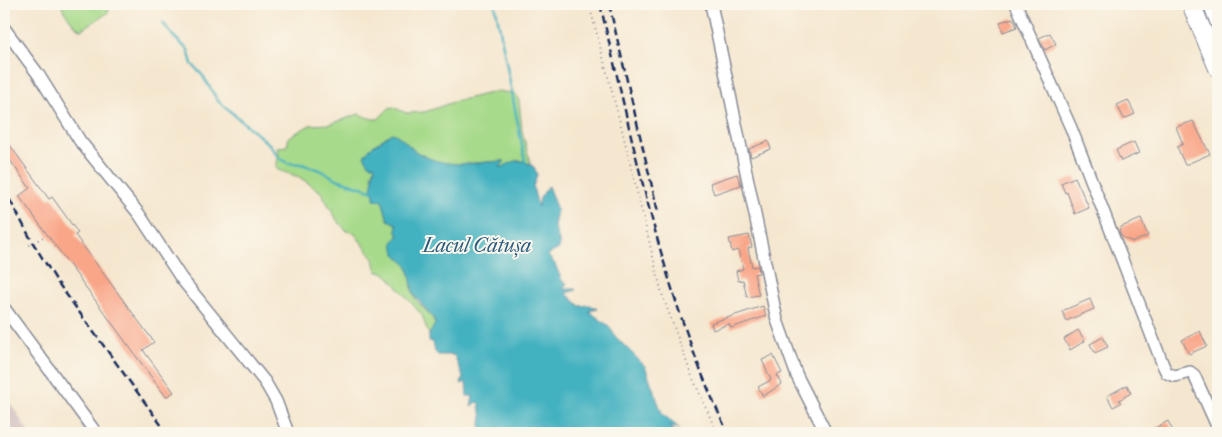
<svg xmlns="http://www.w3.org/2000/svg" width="1222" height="437" viewBox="0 0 1222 437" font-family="'IM FELL French Canon',serif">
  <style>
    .industrial { fill: #d2bfc0 }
    .green { fill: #a7da8a; stroke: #618474 }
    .water { fill: #43b1c0; stroke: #2f708f }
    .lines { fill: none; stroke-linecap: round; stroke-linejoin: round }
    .stream { stroke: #43b1c0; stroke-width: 2.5 }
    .building { fill: #f9a688 }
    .minor-casing { stroke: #888b96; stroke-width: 14 }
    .highway-casing { stroke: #888b96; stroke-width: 20 }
    .path { stroke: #888b96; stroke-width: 2; stroke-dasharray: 1 4; stroke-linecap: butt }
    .minor { stroke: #fff; stroke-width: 11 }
    .highway { stroke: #fff; stroke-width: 18 }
    .rail { stroke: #1b2f5e; stroke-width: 2.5; stroke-dasharray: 8 4; stroke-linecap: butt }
    .labels { text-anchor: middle; stroke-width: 4; stroke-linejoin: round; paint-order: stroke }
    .water-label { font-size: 20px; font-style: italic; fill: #295c80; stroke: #fbf7ec }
  </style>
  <rect width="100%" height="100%" fill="#fbf7ec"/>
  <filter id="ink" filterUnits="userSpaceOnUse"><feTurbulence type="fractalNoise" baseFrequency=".02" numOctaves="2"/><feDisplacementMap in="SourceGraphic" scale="10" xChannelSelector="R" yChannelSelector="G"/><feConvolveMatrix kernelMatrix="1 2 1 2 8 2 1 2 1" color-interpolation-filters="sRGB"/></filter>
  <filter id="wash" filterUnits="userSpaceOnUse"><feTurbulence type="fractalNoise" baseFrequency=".0096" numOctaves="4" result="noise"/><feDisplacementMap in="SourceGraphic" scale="20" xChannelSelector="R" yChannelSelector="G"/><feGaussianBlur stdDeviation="1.12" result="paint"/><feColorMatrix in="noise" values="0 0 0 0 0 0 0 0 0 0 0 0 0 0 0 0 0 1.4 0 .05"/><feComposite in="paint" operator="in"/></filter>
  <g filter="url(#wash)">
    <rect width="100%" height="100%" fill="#f5e7cf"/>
    <polygon class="industrial" points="4,393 29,433 4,433"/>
    <g class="green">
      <path d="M63,4H106L109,12L81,30C73,26 67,15 62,7Z"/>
      <path d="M498,91L516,94L519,101L522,131L531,165C517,155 510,165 498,169L504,161C456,163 433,173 396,134L387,136L366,153L376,165L372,174L375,199L382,200L388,220L397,224L399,257C418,271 407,281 414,296C420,307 431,313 435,324L429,335L422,315L389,277L383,272H377L374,259L354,233L347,231L338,222L321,192L299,177L278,170L276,167L279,155L277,147L287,146L289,137L310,125L330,124L359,114L372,119H378L389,108L393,107L406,113L425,112L453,102Z"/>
    </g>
    <path class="water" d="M392,133C403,136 410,149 420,154C450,170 473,162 505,161L499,168C514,163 517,155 534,167L537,175L533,187L538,207L540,198L548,186L557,210L554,226L559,241V249L549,254L548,256L555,264L562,281L567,283L563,289H575L576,290L566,293L580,306L590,305L598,309L589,311L609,326L615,336L645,366L662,413L681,430L670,425L675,433H480L482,416L479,407L481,404L477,402L471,407L473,396H467L466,382L461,384L463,377L454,355H438L435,352L433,342L429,341V335L435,324L434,319L414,295L408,266L395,254L393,242L399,235L396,230L397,224L388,220L382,200L374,199V194L371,190L375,165H370L364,156L370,148Z"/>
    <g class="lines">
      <g class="stream">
        <polyline points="495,4 525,161"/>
        <polyline points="163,23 174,37 188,50 192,64 203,76 218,101 269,144 279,158 288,163 301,164 320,170 339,180 371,190"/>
      </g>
    </g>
    <g id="blocks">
      <g class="building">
        <polygon points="1013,18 1017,27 1003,32 1000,22"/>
        <polygon points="1050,33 1056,44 1045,50 1039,38"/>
        <polygon points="1128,100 1135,114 1124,119 1117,105"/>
        <polygon points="1193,121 1210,154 1185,165 1177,147 1183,144 1176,127"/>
        <polygon points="768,141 771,149 751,157 749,149"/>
        <polygon points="1134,142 1139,153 1121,161 1116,150"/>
        <polygon points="9,144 49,199 52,197 78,233 75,235 154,342 143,350 174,392 166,397 19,196 30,188 4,152 4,147"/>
        <polygon points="737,174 741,185 714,194 710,183"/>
        <polygon points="1075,177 1089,208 1075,214 1067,192 1065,193 1061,183"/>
        <polygon points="1141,219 1148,236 1133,242 1122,237 1119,232 1121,227"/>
        <polygon points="749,235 752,247 748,248 752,267 758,266 759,273 754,274 759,295 747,297 743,280 738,281 736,271 743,269 738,250 732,252 729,239"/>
        <polygon points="1090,299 1094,309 1066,321 1062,311"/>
        <polygon points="763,306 766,316 731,328 729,324 713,330 711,323"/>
        <polygon points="1078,330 1085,341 1070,350 1064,339"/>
        <polygon points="1200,331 1207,346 1189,354 1182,340"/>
        <polygon points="1103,337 1108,347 1095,353 1090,344"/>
        <polygon points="773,355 782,373 777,375 782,384 763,396 758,387 771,380 762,360"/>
        <polygon points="1127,385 1131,393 1119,400 1121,403 1113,407 1107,396"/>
        <polygon points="1168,421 1173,431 1168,433 1146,433"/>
      </g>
    </g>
  </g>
  <g filter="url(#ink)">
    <use href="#blocks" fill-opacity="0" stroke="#888b96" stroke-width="1"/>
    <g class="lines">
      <defs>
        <g id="minor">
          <polyline points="711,4 777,320 797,376 826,433"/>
          <polyline points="1016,4 1071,128 1163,365 1167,373 1175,376 1190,372 1194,375 1218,428"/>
          <polyline points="1209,4 1218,28"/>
          <polyline points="4,28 38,74 80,141 139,214 181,278 265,382 276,401 288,433"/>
          <polyline points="4,308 96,433"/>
        </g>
        <polyline id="highway" points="1191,4 1218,68"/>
      </defs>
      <use href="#minor" class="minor-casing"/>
      <use href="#highway" class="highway-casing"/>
      <g class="path">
        <polyline points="589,4 621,126 662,294 691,374 717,433"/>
        <polyline points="29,245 43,237"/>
      </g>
      <use href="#minor" class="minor"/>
      <use href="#highway" class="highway"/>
      <g class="rail">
        <path d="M600,4C635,148 663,299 728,433"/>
        <polyline points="609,4 658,212"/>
        <polyline points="4,189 33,243 58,283 167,433"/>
      </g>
    </g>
  </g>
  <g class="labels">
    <g class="water-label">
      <text x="477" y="252">Lacul Cătușa</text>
    </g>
  </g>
  <rect width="1222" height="437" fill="none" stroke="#fbf7ec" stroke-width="20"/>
</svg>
